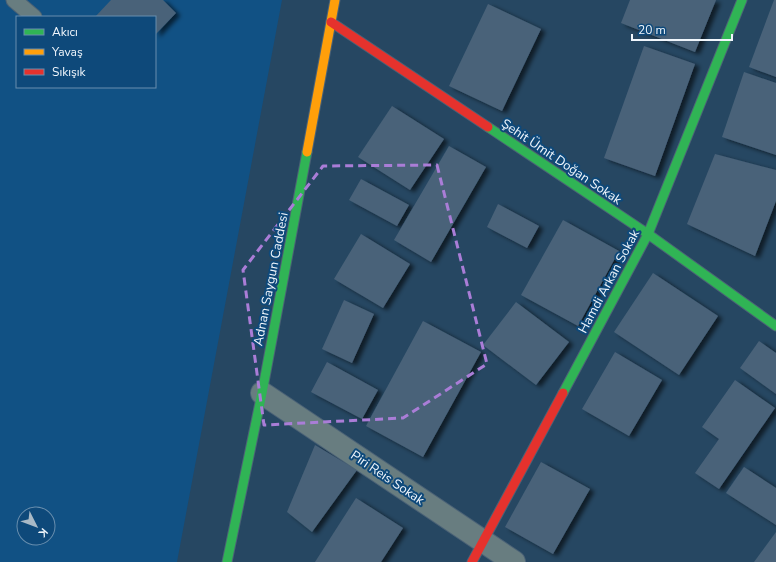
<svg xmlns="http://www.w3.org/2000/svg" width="776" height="562" viewBox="0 0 776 562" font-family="'Nunito Sans',sans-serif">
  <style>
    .built { fill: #115184; fill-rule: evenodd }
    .building { fill: #496279; filter: url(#shadow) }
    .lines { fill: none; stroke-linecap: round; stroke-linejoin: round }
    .lane-casing { stroke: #4b6276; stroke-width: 17 }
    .street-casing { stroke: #4b6276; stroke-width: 24 }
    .fast-casing { stroke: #4b6276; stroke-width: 11 }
    .slow-casing { stroke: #4b6276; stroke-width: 11 }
    .jam-casing { stroke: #4b6276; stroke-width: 11 }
    .lane { stroke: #687d80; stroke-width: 15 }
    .street { stroke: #687d80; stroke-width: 22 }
    .fast { stroke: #30b455; stroke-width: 9 }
    .slow { stroke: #ff9f0a; stroke-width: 9 }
    .jam { stroke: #e5322d; stroke-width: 9 }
    .marked { fill: none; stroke: #aa7dd7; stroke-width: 3; stroke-dasharray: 8 5; stroke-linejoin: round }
    .labels { text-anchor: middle; stroke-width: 4; stroke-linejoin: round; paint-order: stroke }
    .street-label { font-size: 13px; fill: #f0f6fc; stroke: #0e497a }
  </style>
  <defs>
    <filter id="shadow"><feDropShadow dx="4.5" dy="2.5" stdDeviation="2" flood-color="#0009"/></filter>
  </defs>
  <rect width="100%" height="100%" fill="#264762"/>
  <path class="built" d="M0,0H282L177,562H0ZM17,17H155V87H17ZM24,514H48V538H24Z"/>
  <g class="building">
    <polygon points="111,0 163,0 176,13 155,35 155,17 95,17"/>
    <polygon points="630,0 716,0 695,52 621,23"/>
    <polygon points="774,0 776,0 776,77 749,67"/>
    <polygon points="488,4 541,29 502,111 449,86"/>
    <polygon points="644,46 695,64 655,176 604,158"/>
    <polygon points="744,72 776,83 776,155 722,137"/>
    <polygon points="392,106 444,139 410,190 358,157"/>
    <polygon points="449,146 486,167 431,262 394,240"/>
    <polygon points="715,154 776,170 776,201 755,256 687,224"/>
    <polygon points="361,179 409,205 397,226 349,200"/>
    <polygon points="498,204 539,226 527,248 487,227"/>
    <polygon points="563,220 619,251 578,326 521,295"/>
    <polygon points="361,234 410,264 383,308 334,279"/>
    <polygon points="653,273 718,316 679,375 614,332"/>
    <polygon points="344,300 374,314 352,363 322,349"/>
    <polygon points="516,302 569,342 536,385 483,345"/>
    <polygon points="423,321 481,352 423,457 366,426"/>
    <polygon points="759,341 776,353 776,394 740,368"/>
    <polygon points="615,352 662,380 629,436 582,409"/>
    <polygon points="327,362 378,390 362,419 311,392"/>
    <polygon points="735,380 775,408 719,489 695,473 719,439 702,427"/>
    <polygon points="315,445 357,470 312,532 287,512"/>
    <polygon points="541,462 590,489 553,554 505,527"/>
    <polygon points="744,467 776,488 776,525 726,493"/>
    <polygon points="356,498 403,528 381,562 315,562"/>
    <polygon points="776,532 776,562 754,562"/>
  </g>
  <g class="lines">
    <defs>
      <polyline id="lane" points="14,0 34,17"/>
      <polyline id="street" points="262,393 514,562"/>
      <g id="fast">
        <polyline points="488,127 648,234 776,326"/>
        <polyline points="563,393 648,234 742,0"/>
        <polyline points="227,562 262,393 307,152"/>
      </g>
      <polyline id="slow" points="307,152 335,0"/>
      <g id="jam">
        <polyline points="331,22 488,127"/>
        <polyline points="472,562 563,393"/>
      </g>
    </defs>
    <use href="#lane" class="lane-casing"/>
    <use href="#street" class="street-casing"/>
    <use href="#fast" class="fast-casing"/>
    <use href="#slow" class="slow-casing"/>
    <use href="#jam" class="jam-casing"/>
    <use href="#lane" class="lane"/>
    <use href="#street" class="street"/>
    <use href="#fast" class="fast"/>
    <use href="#slow" class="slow"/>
    <use href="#jam" class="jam"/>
  </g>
  <path class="marked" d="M437,165L487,364L403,418L264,425L243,270L323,166Z"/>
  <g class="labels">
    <g class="street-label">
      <text transform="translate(562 161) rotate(34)" y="5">Şehit Ümit Doğan Sokak</text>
      <text transform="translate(270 279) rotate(-79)" y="5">Adnan Saygun Caddesi</text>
      <text transform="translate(608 281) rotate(-62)" y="5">Hamdi Arkan Sokak</text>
      <text transform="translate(388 477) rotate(34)" y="5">Piri Reis Sokak</text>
    </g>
  </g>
  <rect x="16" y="16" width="140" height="72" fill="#0e497a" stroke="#688eae"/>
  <rect x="24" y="29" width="20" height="6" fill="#30b455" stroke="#688eae"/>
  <text x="52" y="36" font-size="12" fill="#f0f6fc">Akıcı</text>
  <rect x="24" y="49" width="20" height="6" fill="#ff9f0a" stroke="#688eae"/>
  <text x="52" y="56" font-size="12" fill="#f0f6fc">Yavaş</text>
  <rect x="24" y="69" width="20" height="6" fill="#e5322d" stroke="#688eae"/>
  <text x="52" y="76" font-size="12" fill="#f0f6fc">Sıkışık</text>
  <g transform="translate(36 526) rotate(132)"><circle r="19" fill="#0e497a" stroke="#688eae"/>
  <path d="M0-3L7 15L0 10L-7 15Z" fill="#a9b9c6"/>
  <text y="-6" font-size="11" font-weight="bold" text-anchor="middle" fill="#f0f6fc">K</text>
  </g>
  <path d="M632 34v6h100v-6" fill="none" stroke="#f0f6fc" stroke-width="2"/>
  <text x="638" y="34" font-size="12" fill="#f0f6fc" stroke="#0e497a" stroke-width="3" paint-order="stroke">20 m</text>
</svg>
